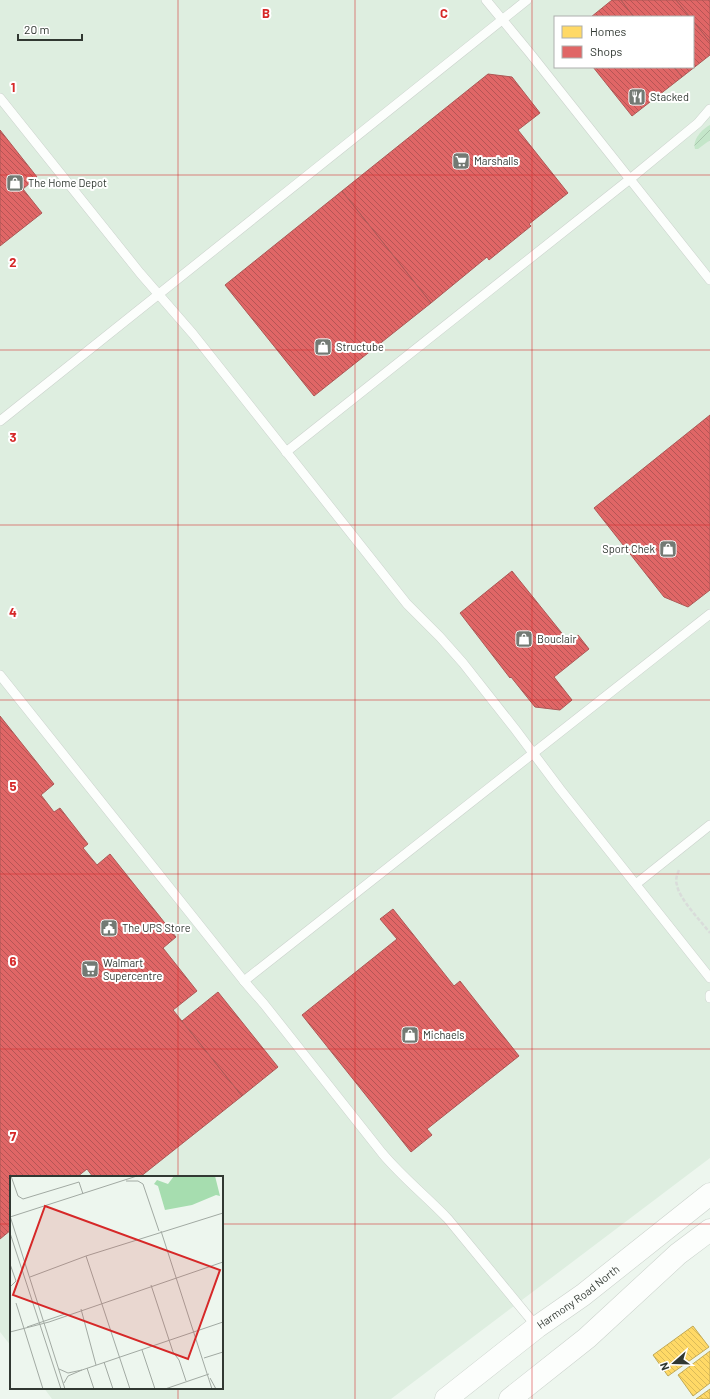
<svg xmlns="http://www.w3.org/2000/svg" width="710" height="1399" viewBox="0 0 710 1399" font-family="Barlow,sans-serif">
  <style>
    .built { fill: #deeee0; fill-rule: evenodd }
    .garden { fill: url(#garden-furrows) }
    .homes { fill: url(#homes-back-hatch); stroke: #c1a956 }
    .shops { fill: url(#shops-back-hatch); stroke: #ac5856 }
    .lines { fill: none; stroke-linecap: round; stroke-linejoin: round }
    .lane-casing { stroke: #cbd2cc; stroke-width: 10 }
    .secondary-casing { stroke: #cbd2cc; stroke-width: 23 }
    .path { stroke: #d9dcda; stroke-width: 2.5; stroke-dasharray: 4 2; stroke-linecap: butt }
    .lane { stroke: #fcfefc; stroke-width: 9 }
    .secondary { stroke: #fcfefc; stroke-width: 22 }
    .grid { fill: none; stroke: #d62828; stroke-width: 1; stroke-opacity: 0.55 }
    .labels { text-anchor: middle; stroke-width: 4; stroke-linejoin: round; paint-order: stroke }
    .poi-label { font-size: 11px; fill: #313832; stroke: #fff; text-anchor: start }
    .street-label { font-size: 11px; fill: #313832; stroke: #fff }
    .inset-road { fill: none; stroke: #a2aaa3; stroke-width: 1 }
    .view { fill: #d62828; fill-opacity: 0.15; stroke: #d62828; stroke-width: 2 }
    .inset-edge { fill: none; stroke: #313832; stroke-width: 2 }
    .grid-label { font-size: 13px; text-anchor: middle; font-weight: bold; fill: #d62828; stroke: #fff; stroke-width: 4; stroke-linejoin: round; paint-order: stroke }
  </style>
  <defs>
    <pattern id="garden-furrows" width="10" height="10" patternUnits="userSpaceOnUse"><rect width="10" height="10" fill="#c4e6c9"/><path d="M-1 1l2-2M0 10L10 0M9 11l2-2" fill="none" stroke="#a9c6ad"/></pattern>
    <pattern id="homes-back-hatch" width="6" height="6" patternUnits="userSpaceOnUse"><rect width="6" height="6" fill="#ffd966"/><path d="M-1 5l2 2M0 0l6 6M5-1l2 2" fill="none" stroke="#dbbb59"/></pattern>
    <pattern id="shops-back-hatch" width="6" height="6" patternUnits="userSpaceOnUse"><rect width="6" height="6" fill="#e06666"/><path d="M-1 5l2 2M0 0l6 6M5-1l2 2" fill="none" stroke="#b65555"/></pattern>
  </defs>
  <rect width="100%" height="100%" fill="#edf6ee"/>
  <path class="built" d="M0,0H710V1158L391,1399H52L44,1388H222V1177H11V1346L0,1332ZM555,17H693V67H555Z"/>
  <path class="garden" d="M710,125V140L698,149H695C692,140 702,129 710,125Z"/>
  <g class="homes">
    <polygon points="693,1326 709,1347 668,1376 653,1355"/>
    <polygon points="710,1351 710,1383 693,1396 678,1375"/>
    <polygon points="710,1389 710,1399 696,1399"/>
  </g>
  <g class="shops">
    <polygon points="612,0 621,0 634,17 591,17"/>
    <polygon points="621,0 676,0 690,17 634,17"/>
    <polygon points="676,0 710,0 710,42 693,21 693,17 690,17"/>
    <polygon points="693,21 710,42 710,55 682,77 674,67 693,67"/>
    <polygon points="593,67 674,67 682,77 632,116"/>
    <polygon points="488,74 512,77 540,113 518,130 568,193 529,224 531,226 489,260 487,257 431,303 342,191"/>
    <polygon points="0,130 37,177 23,189 42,213 0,246"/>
    <polygon points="342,191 431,303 314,396 225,285"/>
    <polygon points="710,415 710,590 688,607 664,597 594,508"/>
    <polygon points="512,571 569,642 578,635 589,649 554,677 572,700 560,710 535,707 511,677 510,678 460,613"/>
    <polygon points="0,716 54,784 41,795 54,812 60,808 88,844 83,848 97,865 110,854 176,937 163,948 197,991 173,1010 242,1096 140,1177 93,1177 87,1169 77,1177 11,1177 11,1230 0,1239"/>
    <polygon points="393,909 454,986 460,981 519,1056 427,1129 432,1135 411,1152 302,1015 397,939 380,919"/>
    <polygon points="218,992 278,1067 242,1096 182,1021"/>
  </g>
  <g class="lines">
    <defs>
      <g id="lane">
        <polyline points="486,0 529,52 710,280"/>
        <polyline points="0,98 140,273 193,334 407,604 440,637 463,663 515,729 560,789 710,978"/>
        <polyline points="0,421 527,0"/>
        <polyline points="286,452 630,179 698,123 710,109"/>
        <polyline points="0,675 244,981"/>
        <polyline points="636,884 710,825"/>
        <polyline points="710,995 710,998"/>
        <path d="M537,1327L448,1219C426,1196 402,1177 382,1153L264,1004L244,981L710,614"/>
      </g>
      <g id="secondary">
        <path id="s1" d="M446,1399L537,1327L583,1295L710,1194"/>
        <polyline points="510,1399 587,1338 678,1254 710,1230"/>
      </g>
    </defs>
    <use href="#lane" class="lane-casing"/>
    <use href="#secondary" class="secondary-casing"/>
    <path class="path" d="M679,870C677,875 675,880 677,885C679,899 701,921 710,933"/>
    <use href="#lane" class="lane"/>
    <use href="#secondary" class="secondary"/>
  </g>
  <path class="grid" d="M178,0V1177M355,0V1399M532,0V1399M0,175H710M0,350H710M0,525H710M0,700H710M0,874H710M0,1049H710M0,1224H11M222,1224H710M178,1388V1399"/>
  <defs>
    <symbol id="restaurant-square" viewBox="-11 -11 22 22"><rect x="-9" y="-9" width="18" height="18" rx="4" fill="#737a74" stroke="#fff"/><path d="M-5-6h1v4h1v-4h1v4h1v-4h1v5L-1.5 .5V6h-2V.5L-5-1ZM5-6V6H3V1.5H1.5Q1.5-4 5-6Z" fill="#fff"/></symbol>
    <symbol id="supermarket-square" viewBox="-11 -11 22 22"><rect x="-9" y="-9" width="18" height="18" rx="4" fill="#737a74" stroke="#fff"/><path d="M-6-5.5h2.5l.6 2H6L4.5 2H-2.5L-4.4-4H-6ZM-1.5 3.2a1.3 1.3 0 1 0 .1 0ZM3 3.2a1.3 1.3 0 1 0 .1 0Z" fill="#fff"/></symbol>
    <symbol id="shop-square" viewBox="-11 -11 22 22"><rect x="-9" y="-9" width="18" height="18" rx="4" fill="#737a74" stroke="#fff"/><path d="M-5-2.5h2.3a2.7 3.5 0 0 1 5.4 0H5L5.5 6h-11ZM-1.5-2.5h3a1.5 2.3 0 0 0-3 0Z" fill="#fff"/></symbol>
    <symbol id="civic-square" viewBox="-11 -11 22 22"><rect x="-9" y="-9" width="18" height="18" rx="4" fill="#737a74" stroke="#fff"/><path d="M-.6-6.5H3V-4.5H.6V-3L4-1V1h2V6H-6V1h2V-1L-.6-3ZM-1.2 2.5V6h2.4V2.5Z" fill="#fff"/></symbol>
  </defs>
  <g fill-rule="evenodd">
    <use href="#restaurant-square" x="627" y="87" width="20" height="20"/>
    <use href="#supermarket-square" x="451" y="151" width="20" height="20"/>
    <use href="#shop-square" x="5" y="173" width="20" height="20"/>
    <use href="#shop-square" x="313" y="337" width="20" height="20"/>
    <use href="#shop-square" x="658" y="539" width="20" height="20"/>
    <use href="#shop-square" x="514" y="629" width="20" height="20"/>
    <use href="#civic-square" x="99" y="918" width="20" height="20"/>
    <use href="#supermarket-square" x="80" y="959" width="20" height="20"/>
    <use href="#shop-square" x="400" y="1025" width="20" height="20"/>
  </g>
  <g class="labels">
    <g class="poi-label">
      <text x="650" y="101">Stacked</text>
      <text x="474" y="165">Marshalls</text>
      <text x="28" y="187">The Home Depot</text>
      <text x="336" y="351">Structube</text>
      <text x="655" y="553" text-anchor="end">Sport Chek</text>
      <text x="537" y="643">Bouclair</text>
      <text x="122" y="932">The UPS Store</text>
      <text x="103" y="967">Walmart<tspan x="103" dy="13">Supercentre</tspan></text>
      <text x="423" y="1039">Michaels</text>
    </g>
    <g class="street-label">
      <text dy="4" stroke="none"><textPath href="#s1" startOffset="167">Harmony Road North</textPath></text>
    </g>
  </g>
  <g transform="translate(10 1176)">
    <rect width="213" height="213" fill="#edf6ee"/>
    <path d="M164,0H205L210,20L206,19L182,29L155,34L148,10L144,8L147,4L158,8Z" fill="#a6ddaf"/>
    <path class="inset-road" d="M1,0L8,20L13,23L69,6L73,18M116,5H128L133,8L149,55M0,40L55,213M0,41L127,0M151,55L202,213M0,57L51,213M76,80L213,37M0,88L6,105L0,111M20,101L76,80L120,213M141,109L163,176L169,184L176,205M6,127L33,213M71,133L86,189M17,151L55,138M0,156L39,146L213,86M132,174L145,213M194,182L213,176M94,186L103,213M77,192L84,213M49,193L58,197L72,194M200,202L206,213M54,207L58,200L72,194L213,146M155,213L199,198"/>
    <path class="view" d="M35,30L210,94L178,183L3,119Z"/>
    <rect width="213" height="213" class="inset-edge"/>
  </g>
  <g class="grid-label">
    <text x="266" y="18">B</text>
    <text x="444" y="18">C</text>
    <text x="13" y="92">1</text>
    <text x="13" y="267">2</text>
    <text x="13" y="442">3</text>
    <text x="13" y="617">4</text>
    <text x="13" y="791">5</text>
    <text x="13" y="966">6</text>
    <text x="13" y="1141">7</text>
  </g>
  <rect x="554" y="16" width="140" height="52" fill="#ffffff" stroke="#adafad"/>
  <rect x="562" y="26" width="20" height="12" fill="#ffd966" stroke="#adafad"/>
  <text x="590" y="36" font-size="12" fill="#313832">Homes</text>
  <rect x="562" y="46" width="20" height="12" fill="#e06666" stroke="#adafad"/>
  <text x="590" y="56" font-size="12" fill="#313832">Shops</text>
  <g transform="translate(674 1363) rotate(250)" stroke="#ffffff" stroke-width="3" paint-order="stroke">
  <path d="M0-3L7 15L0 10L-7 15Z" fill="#313832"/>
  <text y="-6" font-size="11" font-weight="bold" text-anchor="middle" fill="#313832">N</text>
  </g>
  <path d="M18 34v6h64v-6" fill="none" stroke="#313832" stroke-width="2"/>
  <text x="24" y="34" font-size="12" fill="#313832" stroke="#ffffff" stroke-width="3" paint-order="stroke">20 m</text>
</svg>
